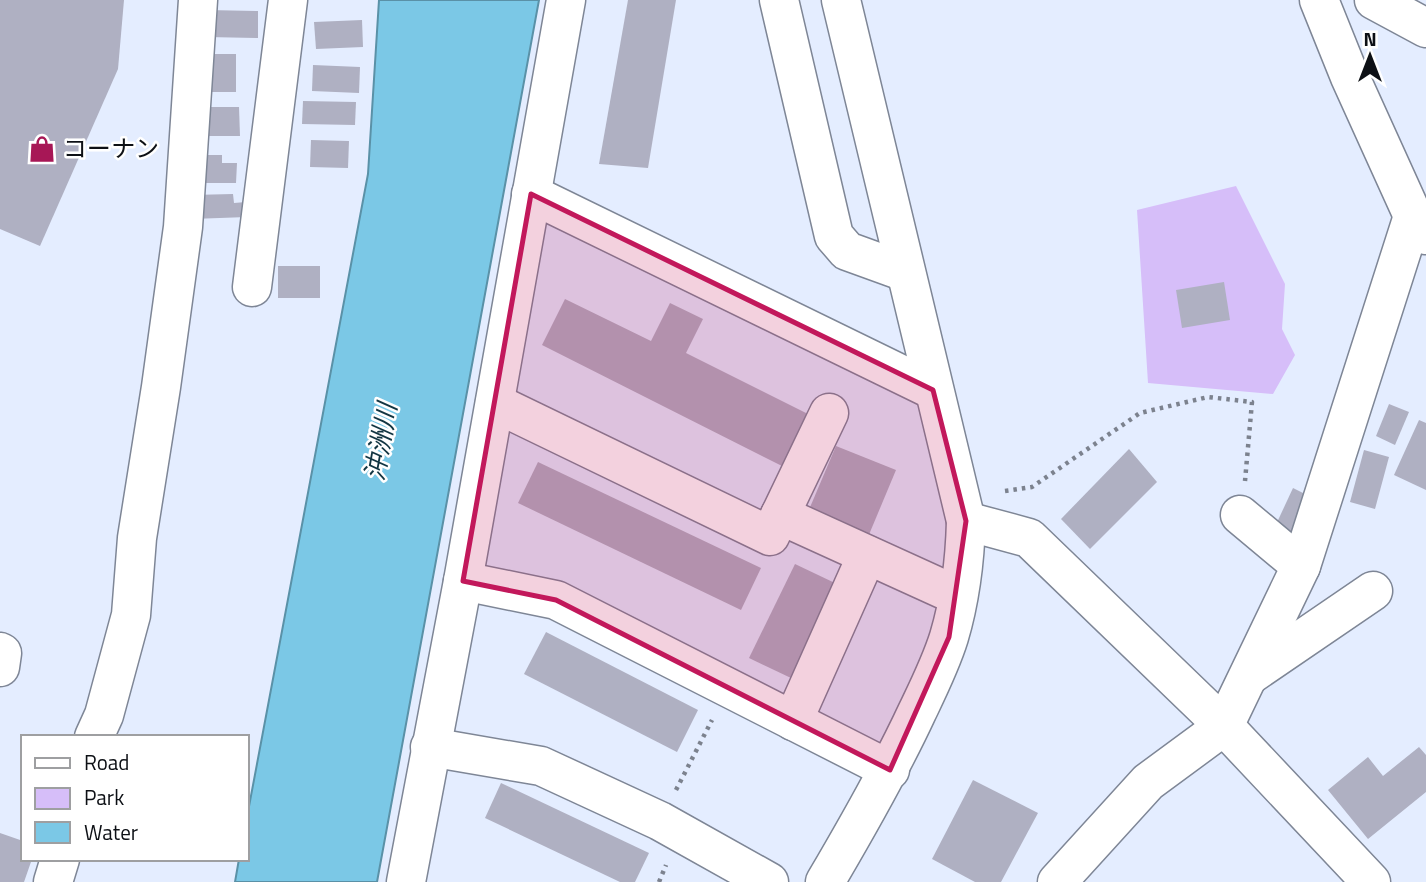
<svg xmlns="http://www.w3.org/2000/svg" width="1426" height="882" viewBox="0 0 1426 882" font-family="'Titillium Web','Noto Sans JP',sans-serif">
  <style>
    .green { fill: #d6bef9 }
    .water { fill: #7bc8e6; stroke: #5a91a7; stroke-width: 2 }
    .building { fill: #afb0c2 }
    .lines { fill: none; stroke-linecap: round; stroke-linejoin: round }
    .minor-casing { stroke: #7e8696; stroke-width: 41 }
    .major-casing { stroke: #7e8696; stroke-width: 41 }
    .path { stroke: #7c828e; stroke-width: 4.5; stroke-dasharray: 3.5 5; stroke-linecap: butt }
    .minor { stroke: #fff; stroke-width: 38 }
    .major { stroke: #fff; stroke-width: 38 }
    .marked { fill: #c2185b; fill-opacity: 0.2; stroke: #c2185b; stroke-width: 5; stroke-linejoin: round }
    .labels { text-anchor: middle; stroke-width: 5; stroke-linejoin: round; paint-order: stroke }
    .poi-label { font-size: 24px; fill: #0d1015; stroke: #fff; text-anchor: start }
    .water-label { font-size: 26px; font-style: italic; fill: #113542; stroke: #fff }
  </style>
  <rect width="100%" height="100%" fill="#e4edff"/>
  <polygon class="green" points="1236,186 1285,284 1282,329 1295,355 1273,394 1148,383 1137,210"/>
  <polygon class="water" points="379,0 539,0 377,882 235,882 239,859 247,859 247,817 368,174"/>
  <g class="building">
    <polygon points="0,0 124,0 118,69 40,246 0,229"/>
    <polygon points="628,0 676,0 648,168 599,164"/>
    <polygon points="207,10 258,11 258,38 207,37"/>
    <polygon points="362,20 363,47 316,49 314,22"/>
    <rect x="208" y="54" width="28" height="38"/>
    <polygon points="313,65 360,67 359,93 312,91"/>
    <polygon points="303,101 356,102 355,125 302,124"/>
    <polygon points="201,107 239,107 240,136 201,136"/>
    <polygon points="311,140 349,141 348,168 310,167"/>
    <polygon points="197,155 222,155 222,163 237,163 236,183 197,183"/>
    <polygon points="233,194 234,203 246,202 247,217 192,219 192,195"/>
    <rect x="278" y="266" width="42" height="32"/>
    <polygon points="1224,282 1230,320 1182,328 1176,290"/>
    <polygon points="565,299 651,341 670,303 703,319 686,353 812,416 786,468 542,345"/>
    <polygon points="1389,404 1409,412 1395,445 1376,436"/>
    <polygon points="1419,420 1426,423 1426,490 1394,475"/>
    <polygon points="836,446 896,470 868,537 808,512"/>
    <polygon points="1129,449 1157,482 1090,549 1061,519"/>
    <polygon points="1364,450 1389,457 1375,509 1350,502"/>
    <polygon points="538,462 761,568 741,610 518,503"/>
    <polygon points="1293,488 1309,496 1290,539 1273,531"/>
    <polygon points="795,564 837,584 791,678 749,658"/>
    <polygon points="546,632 698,710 677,752 524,674"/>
    <polygon points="1419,747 1426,755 1426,792 1368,839 1328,790 1368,757 1383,776"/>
    <polygon points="973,780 1038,813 1001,882 975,882 932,859"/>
    <polygon points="501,783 649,853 635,882 620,882 485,818"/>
    <polygon points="0,833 23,841 23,859 32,859 24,882 0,882"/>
  </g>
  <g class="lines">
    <defs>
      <g id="minor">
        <polyline points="779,0 834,236 847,251 905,272"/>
        <polyline points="1319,0 1350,77 1413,216 1426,235"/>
        <polyline points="531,194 933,390"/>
        <polyline points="252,287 288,0"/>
        <polyline points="495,403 770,536 829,413"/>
        <polyline points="780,515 958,596"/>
        <polyline points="966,521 1029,538 1224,726 1371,882"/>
        <polyline points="1301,566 1413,216"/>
        <polyline points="463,581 556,600 890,770"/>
        <polyline points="0,652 2,653 0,667"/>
        <polyline points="1250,675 1373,591"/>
        <polyline points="793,721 867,555"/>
        <polyline points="94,737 104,715 131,615 137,538 161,387 183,227 198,0"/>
        <polyline points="430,747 541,766 660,821 769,882"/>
        <polyline points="53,882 60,859"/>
        <polyline points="406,882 463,581 566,0"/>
        <path d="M825,882C858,826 890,770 917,712C929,687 941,663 949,637C960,600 965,560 966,521L841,0"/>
        <polyline points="1057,882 1148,782 1224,726 1301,566 1240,515"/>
      </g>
      <polyline id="major" points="1374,0 1426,28"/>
    </defs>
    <use href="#minor" class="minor-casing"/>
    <use href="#major" class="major-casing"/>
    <g class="path">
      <polyline points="1005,491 1032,487 1140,413 1208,397 1252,402 1245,481"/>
      <polyline points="676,790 712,720"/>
      <polyline points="659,882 666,865"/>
    </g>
    <use href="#minor" class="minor"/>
    <use href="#major" class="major"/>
  </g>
  <path class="marked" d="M531,194L933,390L966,521L949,637L890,770L556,600L463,581Z"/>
  <defs>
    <symbol id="shop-bare" viewBox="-9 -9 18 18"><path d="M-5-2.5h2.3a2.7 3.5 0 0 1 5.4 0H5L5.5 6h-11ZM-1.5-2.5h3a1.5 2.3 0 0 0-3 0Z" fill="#a71756" stroke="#fff" stroke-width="2.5" paint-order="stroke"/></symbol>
  </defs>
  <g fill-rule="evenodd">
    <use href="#shop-bare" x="23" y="130" width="38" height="38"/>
  </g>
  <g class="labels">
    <g class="poi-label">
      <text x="63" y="157">コーナン</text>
    </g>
    <g class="water-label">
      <text transform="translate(381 442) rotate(-80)" y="9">沖洲川</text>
    </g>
  </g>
  <rect x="21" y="735" width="228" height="126" fill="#ffffff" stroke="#9e9fa1" stroke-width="2"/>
  <rect x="35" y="758" width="35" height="10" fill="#ffffff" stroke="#9e9fa1" stroke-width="2"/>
  <text x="84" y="770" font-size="21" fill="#0d1015">Road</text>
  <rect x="35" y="788" width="35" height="21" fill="#d6bef9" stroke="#9e9fa1" stroke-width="2"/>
  <text x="84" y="805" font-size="21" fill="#0d1015">Park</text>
  <rect x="35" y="822" width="35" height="21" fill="#7bc8e6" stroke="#9e9fa1" stroke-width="2"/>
  <text x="84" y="840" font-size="21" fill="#0d1015">Water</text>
  <g transform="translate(1370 56)" stroke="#ffffff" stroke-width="5" paint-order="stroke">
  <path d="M0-5L12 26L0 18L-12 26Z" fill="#0d1015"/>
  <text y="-10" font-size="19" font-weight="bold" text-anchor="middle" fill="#0d1015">N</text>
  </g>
</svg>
